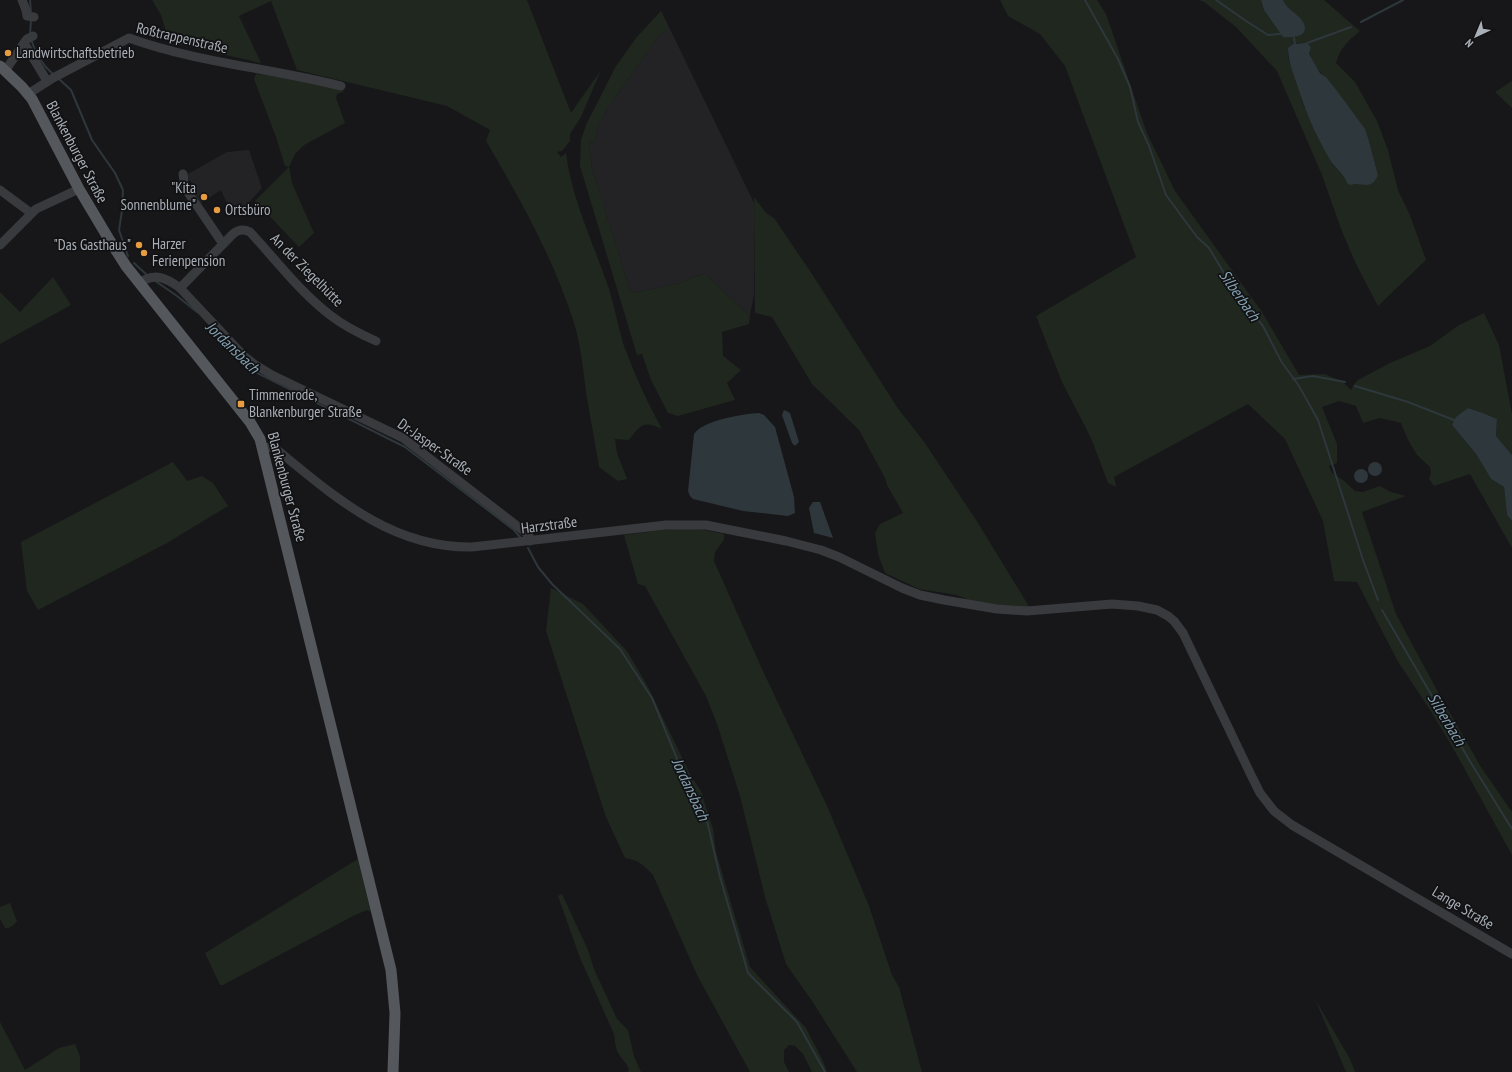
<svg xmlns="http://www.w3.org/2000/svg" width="1512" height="1072" viewBox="0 0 1512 1072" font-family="'PT Sans Narrow',sans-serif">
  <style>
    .built { fill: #232326 }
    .green { fill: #1f271f; fill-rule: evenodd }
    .water { fill: #2e373c }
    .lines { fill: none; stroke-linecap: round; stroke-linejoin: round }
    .stream { stroke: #2e373c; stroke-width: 2 }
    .minor { stroke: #383a3e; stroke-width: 9 }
    .major { stroke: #54575c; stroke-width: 11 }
    .poi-dot { fill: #e79c41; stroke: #121214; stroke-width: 1.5 }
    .labels { text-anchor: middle; stroke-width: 3.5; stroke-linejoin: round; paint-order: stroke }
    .street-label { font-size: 15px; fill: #aab0b8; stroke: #121214 }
    .poi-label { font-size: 15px; fill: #aab0b8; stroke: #121214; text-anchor: start }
    .water-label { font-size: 16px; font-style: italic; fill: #83a1b1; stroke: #121214 }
  </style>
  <rect width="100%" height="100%" fill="#171719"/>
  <g class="built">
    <polygon points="669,27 754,203 754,295 750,315 747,314 706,274 695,276 680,283 634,293 629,290 621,260 592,169 589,141 595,142 597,127 612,102 658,37"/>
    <polygon points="249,150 262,188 241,211 232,215 221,190 201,203 190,187 193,185 186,175 227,152"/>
  </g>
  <g class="green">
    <path d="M152,0H527L571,113L601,70L581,117L570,134V141L562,151L557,152L561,157L566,153C572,201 594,244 609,289C615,308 618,327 624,346C635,375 647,402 662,429C644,420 640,425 629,440L615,439L617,453L627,479L618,481L599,467C595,442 590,417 586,392C583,369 581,346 574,323C554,259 520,199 486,141L490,130L447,106L297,70L271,1L239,16L261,63L177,44L169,41L161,15Z"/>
    <polygon points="1000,0 1097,0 1106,14 1147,133 1175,191 1262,312 1299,375 1325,374 1343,382 1351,390 1354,384 1358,380 1390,363 1430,346 1459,325 1484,313 1499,345 1512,414 1512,455 1496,436 1497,419 1483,413 1468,408 1452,425 1476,454 1491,479 1504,487 1507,515 1512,521 1512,548 1470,474 1434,486 1429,479 1431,472 1430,467 1417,455 1408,440 1401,423 1380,418 1363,423 1356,406 1339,401 1322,407 1337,444 1337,463 1329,466 1332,473 1343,480 1355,491 1363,492 1380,486 1391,492 1406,496 1362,512 1396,614 1439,694 1481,767 1512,812 1512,855 1453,748 1430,710 1397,660 1357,582 1334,581 1323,521 1285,439 1248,404 1114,477 1116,487 1108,483 1091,438 1062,382 1036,316 1136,257 1065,66 1040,34 1008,16"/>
    <path d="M1199,0H1261L1264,10L1303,22L1285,5L1283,0H1324L1360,31C1348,41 1340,48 1336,63L1355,82L1377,121L1388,150L1398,190L1410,215L1426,260L1378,306L1356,264L1341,229L1322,175L1277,71L1236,27L1204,2ZM1299,43L1311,47C1310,50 1309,52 1309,54C1310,62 1320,73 1326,77L1369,141L1378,175L1353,184L1333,165L1303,104L1288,57V49L1293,44Z"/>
    <polygon points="661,11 669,27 658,37 612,102 597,127 595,142 589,141 592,169 621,260 629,290 634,293 680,283 695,276 706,274 747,314 750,315 749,324 722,332 723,356 741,370 727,383 735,400 678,416 668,413 651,380 642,354 637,355 580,166 581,140 586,125 616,66 636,38"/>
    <polygon points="256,74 296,79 345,91 337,94 336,98 345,123 304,145 295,154 289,167 292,183 314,233 299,247 255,201 289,167 285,166 276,137 254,79"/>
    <polygon points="1512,81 1512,108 1495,92"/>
    <polygon points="754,197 766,213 774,218 812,274 897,407 925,443 978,523 1030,608 997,606 971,601 957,595 919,589 885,573 878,554 875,533 880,524 903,513 887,485 885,478 859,430 812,384 772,317 755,313"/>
    <polygon points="53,277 71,305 0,344 0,292 20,312"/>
    <polygon points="173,462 187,481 202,476 213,483 228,506 167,543 38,610 27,591 21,542"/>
    <polygon points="678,528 700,529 724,534 724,540 715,552 714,561 762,669 828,808 869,906 892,975 899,987 922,1072 857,1072 812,1001 786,964 765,897 740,796 717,724 706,696 645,586 638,584 624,535"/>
    <path d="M551,588L583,604L627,651L647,685L691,776L701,791L713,829L716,852L750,967L806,1028L823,1061L827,1072H812L803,1054L795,1046L789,1045L784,1050V1062L789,1072H750L697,975L653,875C644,865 638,860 625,858L606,817L546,631Z"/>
    <polygon points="358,859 371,912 367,910 355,915 223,985 220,985 205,953"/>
    <path d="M562,894L588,950L594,969L617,1019L628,1030L634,1056L641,1072H627L629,1070C627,1062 620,1058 617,1051C615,1046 615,1039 614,1034L580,958L558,896Z"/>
    <path d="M10,903L17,921C14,925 10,929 5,928L0,919V907Z"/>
    <polygon points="1315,999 1350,1059 1355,1072 1346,1072"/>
    <polygon points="0,1022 25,1070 59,1048 75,1044 80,1056 80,1072 0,1072"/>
  </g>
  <g class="water">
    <path d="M1261,0H1283C1287,10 1298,13 1303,22C1311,37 1293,38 1283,37L1264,10Z"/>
    <path d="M1307,43L1311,47L1309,54L1320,73L1326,77L1337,91L1365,129L1369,141L1378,175C1371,192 1361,181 1350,185L1347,183C1344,173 1334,168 1329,158C1314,132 1305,110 1296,82C1292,70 1288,60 1288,48L1293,44Z"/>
    <polygon points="1468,408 1483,413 1497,419 1496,436 1512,455 1512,521 1507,515 1504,487 1491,479 1476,454 1452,425 1456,417"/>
    <polygon points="784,410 790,413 799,442 795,446 792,443 782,415"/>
    <path d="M759,413L764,415L775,427L794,497L795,513L788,516L743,511L693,499L690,496L688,491L694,434C703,420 743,414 759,413Z"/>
    <circle cx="1375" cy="469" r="7"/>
    <circle cx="1361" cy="476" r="7"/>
    <polygon points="813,502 820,502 833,538 814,533 809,508"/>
  </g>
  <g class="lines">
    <g class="stream">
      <polyline points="30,0 31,13"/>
      <polyline points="1085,0 1118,59 1130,87 1138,122 1149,146 1166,195 1197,237 1209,248 1224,273 1238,287 1253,314 1263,326 1281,361 1299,386 1318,420 1363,560 1378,600"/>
      <polyline points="1216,0 1246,21 1268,35 1280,34"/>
      <polyline points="1361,22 1403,0"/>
      <polyline points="30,35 31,20"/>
      <polyline points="1294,38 1295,44"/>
      <path d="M31,39C35,53 42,65 53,74"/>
      <polyline points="1307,43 1351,27"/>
      <polyline points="58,78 71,90 92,140 115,173 123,190 122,211 119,230 128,256"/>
      <polyline points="134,263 147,275"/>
      <polyline points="154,280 177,296 197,312"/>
      <polyline points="216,333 233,353 253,371 405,447 514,530 520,537"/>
      <polyline points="1293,379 1313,376 1345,382"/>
      <polyline points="1355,386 1408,402 1454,420"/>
      <polyline points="528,548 538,567 552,584 620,649 652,698 687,783 705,812 720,877 748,973 797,1022 825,1072"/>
      <polyline points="1382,610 1471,763 1512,829"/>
    </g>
    <g class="minor">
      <polyline points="22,0 26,10 27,16 34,17"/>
      <polyline points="33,36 27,39 24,43 47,81"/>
      <polyline points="5,71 24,43"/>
      <path d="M28,94L53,78L129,38C198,63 271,68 341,86"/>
      <polyline points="183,174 185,188 223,244"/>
      <polyline points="0,190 31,213"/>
      <polyline points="0,245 36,209 79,189"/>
      <path d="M140,283C154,272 167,278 180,288L244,356L254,364L272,375L403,438L525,532L529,536L530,541"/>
      <path d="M180,288L233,234C239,229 244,229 250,232C276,260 300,292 330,315C344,326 360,334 376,341"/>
      <path d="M263,448L272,447L276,449C335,497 391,548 472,547L666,525H706L786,541L821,550L839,557L902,588L920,595L944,600L997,609L1027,611L1112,604L1138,606L1157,610L1168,616L1174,621L1183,633L1251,775L1260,793L1274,811L1292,825L1512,954"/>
    </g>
    <polyline class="major" points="0,66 22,87 32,99 79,189 110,241 126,266 250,422 260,439 391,970 395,1013 393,1072"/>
  </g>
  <g class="poi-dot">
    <circle cx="8" cy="53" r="4"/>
    <circle cx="204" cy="197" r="4"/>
    <circle cx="217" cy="210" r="4"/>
    <circle cx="139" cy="245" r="4"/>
    <circle cx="144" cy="253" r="4"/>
    <rect x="237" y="400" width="8" height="8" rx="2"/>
  </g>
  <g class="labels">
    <g class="street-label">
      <text transform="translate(182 38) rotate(13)" y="5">Roßtrappenstraße</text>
      <text transform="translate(77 152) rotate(62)" y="5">Blankenburger Straße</text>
      <text transform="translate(307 270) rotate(45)" y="5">An der Ziegelhütte</text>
      <text transform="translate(435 447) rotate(35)" y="5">Dr.-Jasper-Straße</text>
      <text transform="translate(287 487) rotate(75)" y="5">Blankenburger Straße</text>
      <text transform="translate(549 525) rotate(-7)" y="5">Harzstraße</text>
      <text transform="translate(1463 908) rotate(31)" y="5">Lange Straße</text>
    </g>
    <g class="poi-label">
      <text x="16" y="58">Landwirtschaftsbetrieb</text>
      <text x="196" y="193" text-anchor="end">"Kita<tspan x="196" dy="17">Sonnenblume"</tspan></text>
      <text x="225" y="215">Ortsbüro</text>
      <text x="152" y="249">Harzer<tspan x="152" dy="17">Ferienpension</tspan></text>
      <text x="131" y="250" text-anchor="end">"Das Gasthaus"</text>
      <text x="249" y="400">Timmenrode,<tspan x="249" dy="17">Blankenburger Straße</tspan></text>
    </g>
    <g class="water-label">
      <text transform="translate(1240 295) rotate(55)" y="6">Silberbach</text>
      <text transform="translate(233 347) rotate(44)" y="6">Jordansbach</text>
      <text transform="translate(1447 719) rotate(59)" y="6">Silberbach</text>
      <text transform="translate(691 789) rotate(65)" y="6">Jordansbach</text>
    </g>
  </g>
  <g transform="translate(1476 36) rotate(224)" stroke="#121214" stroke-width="3" paint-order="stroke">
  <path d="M0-3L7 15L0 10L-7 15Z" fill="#aab0b8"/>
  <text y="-6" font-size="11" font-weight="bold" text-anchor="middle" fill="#aab0b8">N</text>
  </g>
</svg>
